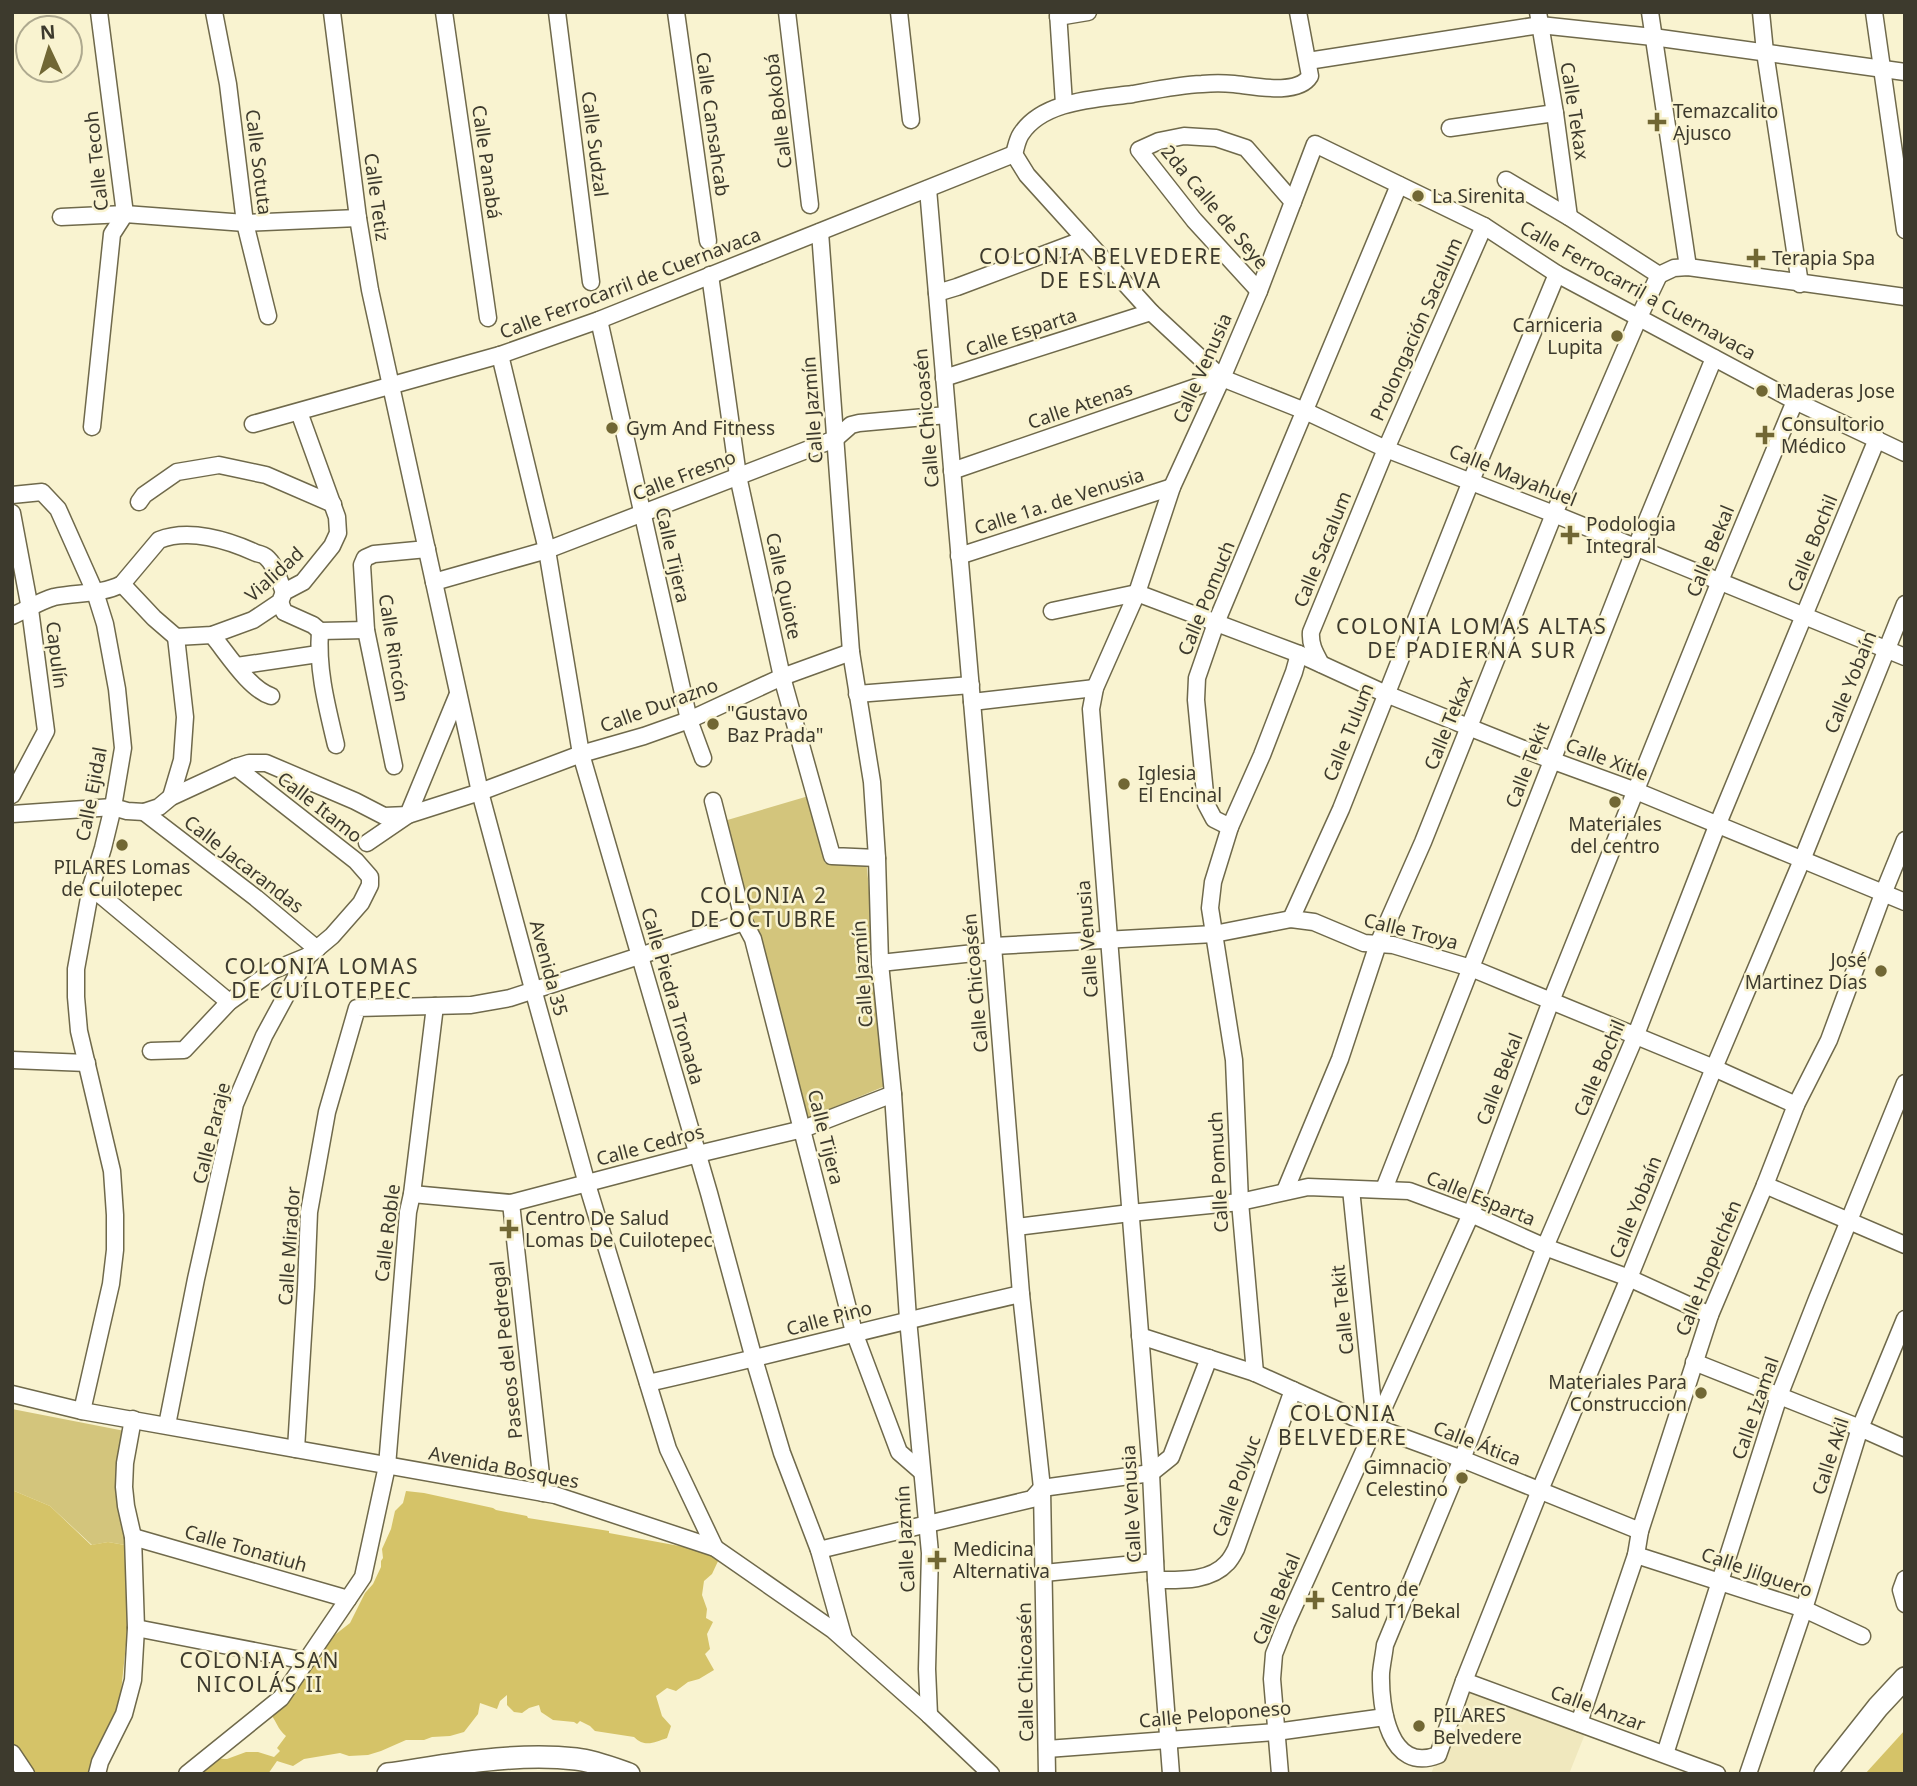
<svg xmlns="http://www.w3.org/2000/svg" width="1917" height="1786" viewBox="0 0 1917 1786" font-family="'Noto Sans',sans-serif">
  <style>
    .built { fill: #f0e8be }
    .green { fill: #d3c57c }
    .forest { fill: #d5c368 }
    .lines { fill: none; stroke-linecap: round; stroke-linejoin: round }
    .minor-casing { stroke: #6f694b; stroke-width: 19 }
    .major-casing { stroke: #6f694b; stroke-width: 24 }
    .minor { stroke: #fff; stroke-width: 16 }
    .major { stroke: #fff; stroke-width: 21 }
    .poi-dot { fill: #716734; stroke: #f9f3d0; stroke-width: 2.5 }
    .labels { text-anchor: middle; stroke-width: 5; stroke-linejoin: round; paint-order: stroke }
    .street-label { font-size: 19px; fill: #3d3a2d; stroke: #f9f3d0 }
    .poi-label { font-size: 19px; fill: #3d3a2d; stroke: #f9f3d0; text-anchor: start }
    .neighbourhood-label { font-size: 21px; letter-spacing: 2px; fill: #3d3a2d; stroke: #f9f3d0 }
  </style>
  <rect width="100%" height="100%" fill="#f9f3d0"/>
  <polygon class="built" points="1465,1683 1587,1729 1569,1774 1431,1774"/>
  <g class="green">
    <polygon points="812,795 825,863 866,860 890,1084 808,1118 724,821"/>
    <polygon points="12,1409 135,1433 119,1507 125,1545 108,1542 92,1545 50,1506 12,1490"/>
  </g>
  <g class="forest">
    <polygon points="12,1490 50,1506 91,1545 108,1542 125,1545 130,1606 119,1711 97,1774 32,1774 12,1748"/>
    <path d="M406,1491L424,1493L493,1508L496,1510L527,1516L528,1518L609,1531V1533L701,1550L702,1553H711L720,1557L712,1574L704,1581L702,1595L707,1609L706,1618L713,1622L707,1634L710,1649L705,1654L714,1670L699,1679L688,1682L676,1691L667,1688L656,1696L662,1716L671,1726L667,1738C655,1742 645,1748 634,1737L595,1731L590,1726L580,1721L577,1724L574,1722L553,1720L541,1712L539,1705L529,1708L522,1713L514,1712L507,1705V1695L500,1701L497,1709L480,1703L478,1714L464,1732L450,1736L432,1737L424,1740H406L381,1751L368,1755L349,1756L340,1753L304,1759L293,1766L277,1761L268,1774H191L198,1758L227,1759L246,1752H258L274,1757L280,1751L277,1748L286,1736C278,1730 276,1720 269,1712L305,1668L323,1656L327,1641L350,1623L365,1593L373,1584L381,1567V1561L383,1558L382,1549L391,1529L395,1511L403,1503Z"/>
    <polygon points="1905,1730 1905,1774 1865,1774"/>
  </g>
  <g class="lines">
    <defs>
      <g id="minor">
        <polyline points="214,12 228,84 245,223 268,316"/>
        <polyline points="332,12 358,218 370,290 480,792 533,989 587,1184 668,1449 715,1548"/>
        <polyline points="444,12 488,318"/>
        <polyline points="557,12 591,282"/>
        <polyline points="676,12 708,241"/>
        <polyline points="787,12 810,205"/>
        <polyline points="899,12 911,120"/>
        <polyline points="1058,12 1064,104"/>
        <polyline points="1538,12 1555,113 1569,217"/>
        <polyline points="1650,12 1688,267"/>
        <polyline points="1761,12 1765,52 1800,284"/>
        <polyline points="1874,12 1905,230"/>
        <polyline points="1058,17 1088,12"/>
        <polyline points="1308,61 1540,25 1653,37 1905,72"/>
        <polyline points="1450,128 1555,113"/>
        <polyline points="1014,154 1027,175 1151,312 1222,378 1305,411 1386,449 1554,514 1905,657"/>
        <path d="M1014,154C1016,148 1017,140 1021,134C1043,100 1097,99 1133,94C1155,90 1179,85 1202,84C1212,83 1224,83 1234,84C1253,86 1298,96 1310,76L1298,12"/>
        <polyline points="1506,180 1569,217 1659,275 1674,268 1688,267 1905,297"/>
        <polyline points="928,189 993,946 1021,1294 1042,1488 1047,1774"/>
        <polyline points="61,217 125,214 245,223 358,218"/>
        <polyline points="820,232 851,652 872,782 877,858 880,963 893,1094 908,1319 930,1553 927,1669 929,1715"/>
        <polyline points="710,275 738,476 782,677 832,856 877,858"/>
        <polyline points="1259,291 1194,220 1139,150 1159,141 1184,136 1216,138 1246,148 1293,202"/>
        <polyline points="937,293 957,287 1085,239"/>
        <polyline points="599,320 689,720 703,758"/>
        <polyline points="500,355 547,550 581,754 709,1193 754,1359 782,1453 819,1550 844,1639"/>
        <polyline points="944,378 1151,312"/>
        <polyline points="253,424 500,355 599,320 1014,154"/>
        <polyline points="92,427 112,234 125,214 99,12"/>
        <path d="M1877,439L1717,826L1635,1037L1545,1247L1462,1459L1385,1645C1384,1654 1382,1663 1381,1673C1380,1707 1389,1774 1438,1755L1464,1681L1540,1490L1629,1278L1714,1068L1802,860L1905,604"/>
        <polyline points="952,471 1222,378"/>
        <polyline points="12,495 42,492 58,509 95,592 105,624 117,689 123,748 113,807 103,848 91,887 76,969 76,997 79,1031 112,1171 115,1215 115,1250 111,1284 82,1411"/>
        <polyline points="139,502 144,495 177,472 219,465 266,475 333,504"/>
        <polyline points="12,513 30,609 46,731 12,795"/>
        <polyline points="959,556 1172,487"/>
        <polyline points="434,582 547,550 835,439 851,425 859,423 947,415"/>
        <polyline points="122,584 154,618 176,637"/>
        <polyline points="280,602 284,612 313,625 320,631 366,630"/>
        <polyline points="1052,611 1137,593 1299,654 1386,694 1551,760 1636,791 1905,902"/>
        <path d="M12,616C26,610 40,601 54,597C77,592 101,595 122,584L159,540C189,528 228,540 256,553C260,554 264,555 266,557C276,565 279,581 284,592"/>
        <path d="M320,631C317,670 327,707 336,745"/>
        <path d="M212,635C227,653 249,689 271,696"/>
        <polyline points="176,637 212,635 253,620 280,602 284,592 303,582 332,546 338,533 337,517 299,412"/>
        <path d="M1321,664C1315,653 1310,645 1311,632L1386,449L1484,226"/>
        <polyline points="237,666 318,654"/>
        <polyline points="857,694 971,685"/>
        <polyline points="972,702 1095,688"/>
        <polyline points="394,766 366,630 362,565 365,558 374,554 427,549"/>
        <polyline points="171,797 182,760 185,717 176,637"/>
        <polyline points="713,801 744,922 753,939 854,1332 899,1452 922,1472"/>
        <polyline points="144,812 256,898 317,949"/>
        <polyline points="12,814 113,807 127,811 144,812 159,807 171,797 236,767 249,763 266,763 355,801 384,816 408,815 480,792 581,754 644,736 689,720 782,677 851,652"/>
        <polyline points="1230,827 1214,819 1206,804 1196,700 1197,678 1216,623 1399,185"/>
        <polyline points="367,843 408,815 458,694"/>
        <polyline points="91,887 229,1002"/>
        <polyline points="1291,919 1341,809 1471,481 1557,274"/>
        <polyline points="993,946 1214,934 1291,919 1314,922 1364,943 1393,945 1471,968 1714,1068 1796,1105"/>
        <polyline points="880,963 993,951"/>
        <polyline points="151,1051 184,1050 229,1002 274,970 308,956"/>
        <polyline points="12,1060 87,1063"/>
        <polyline points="1765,1185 1905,1245"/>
        <polyline points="1351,1189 1375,1425"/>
        <polyline points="1384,1189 1636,547 1714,358"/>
        <polyline points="1285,1191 1340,1059 1378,944 1423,842 1554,514 1639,317 1659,275"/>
        <polyline points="412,1194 511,1203 698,1154 803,1129 893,1094"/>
        <polyline points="511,1203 543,1493"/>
        <polyline points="1016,1227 1130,1213 1240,1202 1308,1187 1409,1191 1471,1214 1545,1247 1629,1278 1710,1315"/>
        <polyline points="1140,1336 1255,1373 1375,1427 1462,1459 1640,1531"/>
        <polyline points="1694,1362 1860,1428 1905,1448"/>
        <polyline points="1255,1373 1240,1202 1234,1060 1210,908 1213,882 1230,827 1262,755 1294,672 1299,654"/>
        <path d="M648,1383C773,1355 896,1322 1021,1294"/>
        <polyline points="12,1394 82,1411 555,1495 715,1548 833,1630 929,1715 991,1774"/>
        <polyline points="167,1425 196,1279 235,1104 264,1036 296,977 308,956 332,936 361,903 370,885 370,877 356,861 236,767"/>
        <polyline points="296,1449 306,1287 309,1212 327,1112 357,1008 471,1005 510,998 744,922"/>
        <polyline points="133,1537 348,1599"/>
        <polyline points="819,1550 1032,1499 1042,1488 1151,1473 1171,1457 1209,1358"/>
        <polyline points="1636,1555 1804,1609 1862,1636"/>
        <polyline points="1044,1573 1155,1562"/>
        <polyline points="1905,1579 1901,1590 1905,1604"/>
        <path d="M1156,1580C1179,1580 1210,1582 1227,1563C1231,1559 1234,1553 1236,1549L1293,1390"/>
        <polyline points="136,1628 306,1661"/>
        <polyline points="1464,1681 1717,1774"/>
        <polyline points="1579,1723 1636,1555 1640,1531 1710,1315 1765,1185 1796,1105 1829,1040 1883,894 1905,840"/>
        <polyline points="1047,1749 1276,1732 1385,1717"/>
        <polyline points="12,1753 26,1774"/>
        <polyline points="1665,1754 1779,1396 1817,1299 1905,1083"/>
        <polyline points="97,1774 100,1762 124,1714 133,1680 136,1628 133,1537 126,1506 124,1487 125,1463 133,1419"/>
        <polyline points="187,1774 281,1698 363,1577 387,1466 408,1212 412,1194 435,1006"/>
        <polyline points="1171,1774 1156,1580 1151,1473 1091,709 1095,688 1137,593 1172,487 1222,378 1259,291 1315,144 1484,226 1557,274 1795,401 1905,453"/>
        <polyline points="1280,1774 1272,1679 1274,1654 1286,1624 1471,1214 1551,1001 1720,581 1795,401"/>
        <polyline points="1748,1774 1804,1609 1860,1428 1905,1319"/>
      </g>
      <g id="major">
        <path d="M388,1774C450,1765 514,1752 576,1759C594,1761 612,1768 629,1774"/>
        <polyline points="1825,1774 1878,1707 1905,1678"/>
      </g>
    </defs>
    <use href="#minor" class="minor-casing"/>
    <use href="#major" class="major-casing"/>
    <use href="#minor" class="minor"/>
    <use href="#major" class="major"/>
  </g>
  <g class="poi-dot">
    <path d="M1653.5 111.5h7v7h7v7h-7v7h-7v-7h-7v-7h7z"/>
    <circle cx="1418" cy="196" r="7"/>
    <path d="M1752.5 247.5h7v7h7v7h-7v7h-7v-7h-7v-7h7z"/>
    <circle cx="1617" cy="336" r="7"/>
    <circle cx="1762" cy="391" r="7"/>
    <circle cx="612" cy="428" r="7"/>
    <path d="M1761.5 424.5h7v7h7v7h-7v7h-7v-7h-7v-7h7z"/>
    <path d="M1566.5 524.5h7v7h7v7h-7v7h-7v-7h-7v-7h7z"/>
    <circle cx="713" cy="724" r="7"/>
    <circle cx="1124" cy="784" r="7"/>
    <circle cx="1615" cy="802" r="7"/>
    <circle cx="122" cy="845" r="7"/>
    <circle cx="1881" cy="971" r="7"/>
    <path d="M505.5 1218.5h7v7h7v7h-7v7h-7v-7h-7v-7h7z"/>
    <circle cx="1701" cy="1393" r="7"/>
    <circle cx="1462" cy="1478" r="7"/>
    <path d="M933.5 1549.5h7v7h7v7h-7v7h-7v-7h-7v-7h7z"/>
    <path d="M1311.5 1589.5h7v7h7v7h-7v7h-7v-7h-7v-7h7z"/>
    <circle cx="1419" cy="1726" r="7"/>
  </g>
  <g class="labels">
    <g class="street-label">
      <text transform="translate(778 111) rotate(-97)" y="7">Calle Bokobá</text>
      <text transform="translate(1575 111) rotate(81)" y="7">Calle Tekax</text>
      <text transform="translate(713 124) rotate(82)" y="7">Calle Cansahcab</text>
      <text transform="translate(595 144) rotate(83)" y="7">Calle Sudzal</text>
      <text transform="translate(96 161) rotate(-96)" y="7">Calle Tecoh</text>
      <text transform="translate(259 162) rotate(83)" y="7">Calle Sotuta</text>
      <text transform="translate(487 162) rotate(82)" y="7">Calle Panabá</text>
      <text transform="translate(377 197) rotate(82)" y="7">Calle Tetiz</text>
      <text transform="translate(1215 207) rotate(50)" y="7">2da Calle de Seye</text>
      <text transform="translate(630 283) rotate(-21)" y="7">Calle Ferrocarril de Cuernavaca</text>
      <text transform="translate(1638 290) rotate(29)" y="7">Calle Ferrocarril a Cuernavaca</text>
      <text transform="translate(1416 329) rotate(-66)" y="7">Prolongación Sacalum</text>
      <text transform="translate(1021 332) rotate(-18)" y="7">Calle Esparta</text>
      <text transform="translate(1202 368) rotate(-66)" y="7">Calle Venusia</text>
      <text transform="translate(1080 405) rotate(-19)" y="7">Calle Atenas</text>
      <text transform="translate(812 410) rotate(-94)" y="7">Calle Jazmín</text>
      <text transform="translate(926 418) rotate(-95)" y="7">Calle Chicoasén</text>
      <text transform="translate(684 475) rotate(-21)" y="7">Calle Fresno</text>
      <text transform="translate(1513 475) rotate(22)" y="7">Calle Mayahuel</text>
      <text transform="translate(1059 501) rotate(-18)" y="7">Calle 1a. de Venusia</text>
      <text transform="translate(1812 543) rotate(-68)" y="7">Calle Bochil</text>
      <text transform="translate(1322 549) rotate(-68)" y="7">Calle Sacalum</text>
      <text transform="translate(1710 551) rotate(-68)" y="7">Calle Bekal</text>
      <text transform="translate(673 555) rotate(77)" y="7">Calle Tijera</text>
      <text transform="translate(274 574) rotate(-42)" y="7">Vialidad</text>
      <text transform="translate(784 586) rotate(78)" y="7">Calle Quiote</text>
      <text transform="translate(1206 598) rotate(-68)" y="7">Calle Pomuch</text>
      <text transform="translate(394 648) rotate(81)" y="7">Calle Rincón</text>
      <text transform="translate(57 655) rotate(83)" y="7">Capulín</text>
      <text transform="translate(1850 682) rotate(-68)" y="7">Calle Yobaín</text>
      <text transform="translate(659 705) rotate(-20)" y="7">Calle Durazno</text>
      <text transform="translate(1448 723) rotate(-68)" y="7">Calle Tekax</text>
      <text transform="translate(1348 732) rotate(-68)" y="7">Calle Tulum</text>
      <text transform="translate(1607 759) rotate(21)" y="7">Calle Xitle</text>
      <text transform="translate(1527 765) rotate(-69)" y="7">Calle Tekit</text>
      <text transform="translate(91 794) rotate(-79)" y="7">Calle Ejidal</text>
      <text transform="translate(320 807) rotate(38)" y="7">Calle Itamo</text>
      <text transform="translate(244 864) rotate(38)" y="7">Calle Jacarandas</text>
      <text transform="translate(1411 931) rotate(14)" y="7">Calle Troya</text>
      <text transform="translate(1087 939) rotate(-94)" y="7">Calle Venusia</text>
      <text transform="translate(549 968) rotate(75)" y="7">Avenida 35</text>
      <text transform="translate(862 974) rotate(-94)" y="7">Calle Jazmín</text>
      <text transform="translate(975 983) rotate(-95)" y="7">Calle Chicoasén</text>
      <text transform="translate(673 996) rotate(74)" y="7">Calle Piedra Tronada</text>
      <text transform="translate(1599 1068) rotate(-67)" y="7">Calle Bochil</text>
      <text transform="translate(1499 1079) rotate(-69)" y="7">Calle Bekal</text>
      <text transform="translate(211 1133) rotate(-76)" y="7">Calle Paraje</text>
      <text transform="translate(826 1137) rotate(76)" y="7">Calle Tijera</text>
      <text transform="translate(650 1145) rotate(-15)" y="7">Calle Cedros</text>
      <text transform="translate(1218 1172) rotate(-93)" y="7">Calle Pomuch</text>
      <text transform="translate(1481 1198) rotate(22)" y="7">Calle Esparta</text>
      <text transform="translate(1635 1207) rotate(-68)" y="7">Calle Yobaín</text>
      <text transform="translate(387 1233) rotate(-83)" y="7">Calle Roble</text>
      <text transform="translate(289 1246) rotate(-86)" y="7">Calle Mirador</text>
      <text transform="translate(1708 1268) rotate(-68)" y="7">Calle Hopelchén</text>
      <text transform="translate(1342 1310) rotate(-96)" y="7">Calle Tekit</text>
      <text transform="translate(829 1318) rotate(-15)" y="7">Calle Pino</text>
      <text transform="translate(506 1350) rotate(-96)" y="7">Paseos del Pedregal</text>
      <text transform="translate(1755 1408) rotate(-71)" y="7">Calle Izamal</text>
      <text transform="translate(1477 1443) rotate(21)" y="7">Calle Ática</text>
      <text transform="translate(1830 1456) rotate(-72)" y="7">Calle Akil</text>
      <text transform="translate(504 1467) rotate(11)" y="7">Avenida Bosques</text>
      <text transform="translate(1236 1486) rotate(-70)" y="7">Calle Polyuc</text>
      <text transform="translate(1131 1504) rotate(-93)" y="7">Calle Venusia</text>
      <text transform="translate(905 1539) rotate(-93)" y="7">Calle Jazmín</text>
      <text transform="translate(246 1548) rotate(16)" y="7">Calle Tonatiuh</text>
      <text transform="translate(1757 1572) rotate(19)" y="7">Calle Jilguero</text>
      <text transform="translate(1276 1599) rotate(-68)" y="7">Calle Bekal</text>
      <text transform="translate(1025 1672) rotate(-91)" y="7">Calle Chicoasén</text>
      <text transform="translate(1598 1708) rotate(20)" y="7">Calle Anzar</text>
      <text transform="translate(1215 1714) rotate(-5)" y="7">Calle Peloponeso</text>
    </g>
    <g class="poi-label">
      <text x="1673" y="118">Temazcalito<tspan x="1673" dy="22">Ajusco</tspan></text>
      <text x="1432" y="203">La Sirenita</text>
      <text x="1772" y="265">Terapia Spa</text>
      <text x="1603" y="332" text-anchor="end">Carniceria<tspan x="1603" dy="22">Lupita</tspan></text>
      <text x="1776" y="398">Maderas Jose</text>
      <text x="1781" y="431">Consultorio<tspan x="1781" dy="22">Médico</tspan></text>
      <text x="626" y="435">Gym And Fitness</text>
      <text x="1586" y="531">Podologia<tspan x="1586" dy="22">Integral</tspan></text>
      <text x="727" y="720">"Gustavo<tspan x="727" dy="22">Baz Prada"</tspan></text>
      <text x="1138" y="780">Iglesia<tspan x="1138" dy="22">El Encinal</tspan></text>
      <text x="1615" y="831" text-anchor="middle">Materiales<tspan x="1615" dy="22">del centro</tspan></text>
      <text x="122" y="874" text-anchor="middle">PILARES Lomas<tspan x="122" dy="22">de Cuilotepec</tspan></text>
      <text x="1867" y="967" text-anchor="end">José<tspan x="1867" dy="22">Martinez Días</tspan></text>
      <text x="525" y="1225">Centro De Salud<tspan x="525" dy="22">Lomas De Cuilotepec</tspan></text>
      <text x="1687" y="1389" text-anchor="end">Materiales Para<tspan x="1687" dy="22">Construccion</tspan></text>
      <text x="1448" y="1474" text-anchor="end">Gimnacio<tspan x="1448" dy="22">Celestino</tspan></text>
      <text x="953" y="1556">Medicina<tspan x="953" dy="22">Alternativa</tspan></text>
      <text x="1331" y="1596">Centro de<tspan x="1331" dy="22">Salud T1 Bekal</tspan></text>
      <text x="1433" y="1722">PILARES<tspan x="1433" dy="22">Belvedere</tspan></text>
    </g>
    <g class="neighbourhood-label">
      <text x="1101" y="264">COLONIA BELVEDERE<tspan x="1101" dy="24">DE ESLAVA</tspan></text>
      <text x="1472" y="634">COLONIA LOMAS ALTAS<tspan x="1472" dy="24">DE PADIERNA SUR</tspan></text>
      <text x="764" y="903">COLONIA 2<tspan x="764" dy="24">DE OCTUBRE</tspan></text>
      <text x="322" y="974">COLONIA LOMAS<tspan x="322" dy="24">DE CUILOTEPEC</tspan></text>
      <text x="1343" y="1421">COLONIA<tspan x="1343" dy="24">BELVEDERE</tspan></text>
      <text x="260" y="1668">COLONIA SAN<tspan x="260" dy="24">NICOLÁS II</tspan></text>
    </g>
  </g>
  <rect width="1917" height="1786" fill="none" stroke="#3d3a2d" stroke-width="28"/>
  <g transform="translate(49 49) rotate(356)"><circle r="33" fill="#f9f3d0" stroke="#aea98f" stroke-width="2"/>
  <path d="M0-5L12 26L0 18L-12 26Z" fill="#716734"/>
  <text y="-10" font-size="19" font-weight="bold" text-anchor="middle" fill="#3d3a2d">N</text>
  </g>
</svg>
